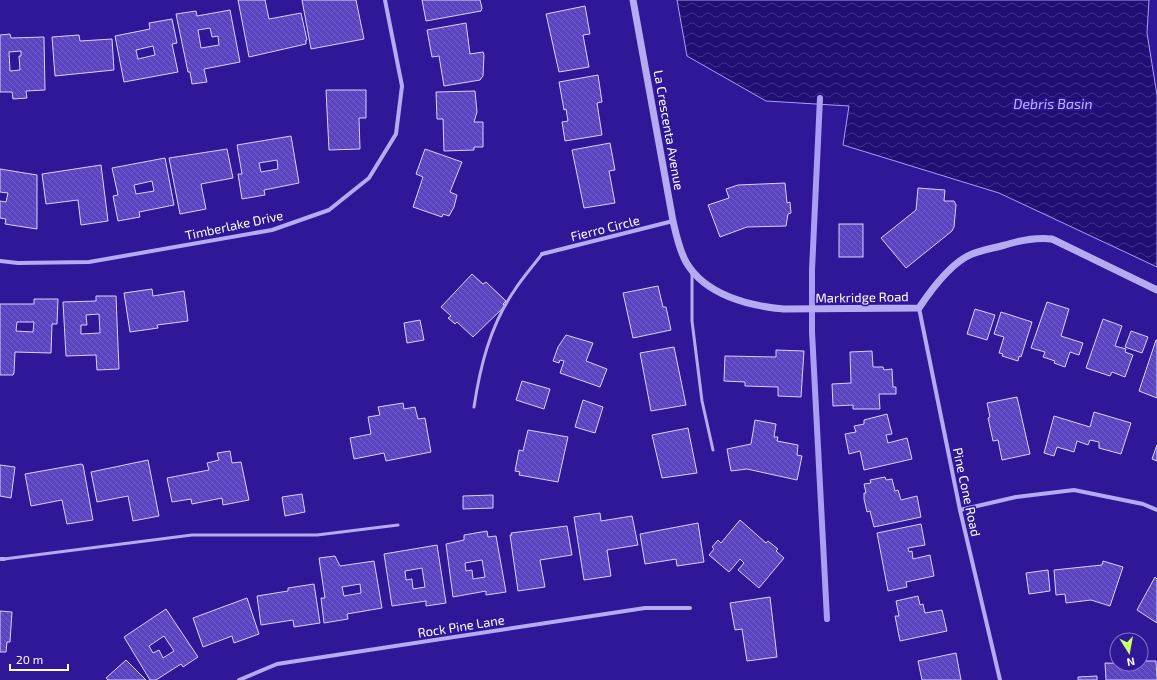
<svg xmlns="http://www.w3.org/2000/svg" width="1157" height="680" viewBox="0 0 1157 680" font-family="'Exo 2',sans-serif">
  <style>
    .water { fill: url(#water-waves); stroke: #aa9df4 }
    .lines { fill: none; stroke-linecap: round; stroke-linejoin: round }
    .stream { stroke: #aa9df4; stroke-width: 6 }
    .building { fill: url(#building-back-hatch); stroke: #d9d2fc; fill-rule: evenodd }
    .service { stroke: #b6aaf1; stroke-width: 3 }
    .minor { stroke: #b6aaf1; stroke-width: 4 }
    .tertiary { stroke: #b6aaf1; stroke-width: 7 }
    .labels { text-anchor: middle; stroke-width: 3.5; stroke-linejoin: round; paint-order: stroke }
    .street-label { font-size: 13px; fill: #fff; stroke: #2f1798 }
    .water-label { font-size: 14px; font-style: italic; fill: #c1b7f8; stroke: #2f1798 }
  </style>
  <defs>
    <pattern id="water-waves" width="16" height="10" patternUnits="userSpaceOnUse"><rect width="16" height="10" fill="#220f75"/><path d="M0 5q4-4 8 0t8 0" fill="none" stroke="#43338a"/></pattern>
    <pattern id="building-back-hatch" width="6" height="6" patternUnits="userSpaceOnUse"><rect width="6" height="6" fill="#5a44c0"/><path d="M-1 5l2 2M0 0l6 6M5-1l2 2" fill="none" stroke="#7360c9"/></pattern>
  </defs>
  <rect width="100%" height="100%" fill="#2f1798"/>
  <polygon class="water" points="677,0 1149,0 1147,33 1157,95 1157,267 999,193 843,145 849,106 766,101 687,56"/>
  <g class="lines">
    <polyline class="stream" points="820,98 812,270 812,332 827,619"/>
  </g>
  <g class="building">
    <polygon points="238,0 265,0 269,19 301,13 307,40 306,40 306,44 249,57"/>
    <polygon points="302,0 356,0 364,39 311,49"/>
    <polygon points="422,0 480,0 482,8 481,11 426,21"/>
    <polygon points="585,6 590,34 583,35 589,67 559,72 546,14"/>
    <path d="M230,10L240,62L204,69L207,82L192,84L190,72H188L176,14L196,11L197,16ZM210,28L212,37L218,36L219,45L201,48L198,30Z"/>
    <path d="M172,19L177,43L172,44L178,72L124,82L115,36L150,29L149,23ZM153,46L155,55L138,59L136,50Z"/>
    <polygon points="466,23 470,54 483,52 484,55 483,76 480,80 444,86 439,56 432,57 427,30"/>
    <path d="M10,34L11,38L44,37L45,90L26,91L27,98L13,99L12,92H0V35ZM21,51V56H19L20,70L10,71L9,52Z"/>
    <polygon points="79,35 80,41 112,39 114,70 55,76 52,37"/>
    <polygon points="598,75 602,102 597,103 602,135 565,141 562,122 568,121 566,109 564,110 559,82"/>
    <polygon points="326,90 366,90 366,118 359,118 360,149 329,150"/>
    <polygon points="475,91 477,112 474,122 483,122 483,147 474,147 474,150 444,151 443,119 437,119 436,92"/>
    <path d="M291,136L299,183L264,190L265,195L242,199L238,174H242L237,145ZM277,160L278,169L261,172L259,163Z"/>
    <polygon points="610,143 615,170 609,171 615,203 584,208 572,150"/>
    <polygon points="227,149 233,178 201,184 206,209 180,214 169,158"/>
    <polygon points="425,149 462,162 450,192 457,195 454,207 449,216 443,214 442,217 413,207 423,177 416,174"/>
    <path d="M165,158L174,205L139,212L140,217L118,221L113,196L118,195L112,168ZM152,181L154,191L136,194L134,185Z"/>
    <polygon points="101,165 108,221 81,225 78,200 46,204 42,174"/>
    <polygon points="0,169 37,175 37,229 5,224 6,219 0,218 0,201 6,202 8,193 0,192"/>
    <polygon points="785,183 787,203 790,202 791,213 788,214 786,226 747,227 720,237 708,205 729,198 726,189 738,185"/>
    <polygon points="918,188 945,190 944,201 954,201 956,205 954,227 952,231 906,268 881,238 916,210"/>
    <rect x="839" y="224" width="24" height="33"/>
    <polygon points="472,274 483,284 486,282 506,301 503,304 505,306 473,337 457,322 455,324 448,318 451,316 441,307"/>
    <polygon points="658,286 663,307 666,307 671,330 633,338 623,293"/>
    <polygon points="152,289 153,296 184,291 188,321 157,325 158,328 130,332 124,293"/>
    <path d="M96,296H116L119,369L97,370L96,355L66,356L63,302L96,301ZM99,314L100,333L81,334V325H87L86,315Z"/>
    <path d="M34,299H58L57,324H52L51,353L15,352L14,373L13,375H0V304H34ZM17,322H34L33,332L16,331Z"/>
    <polygon points="1047,302 1069,309 1061,336 1083,343 1079,355 1070,352 1065,367 1054,363 1055,361 1043,357 1045,352 1031,348"/>
    <polygon points="975,309 995,315 987,340 967,334"/>
    <polygon points="1001,312 1032,322 1021,357 1019,356 1018,361 1002,356 1003,354 999,353 1004,337 994,334"/>
    <polygon points="1103,319 1122,326 1115,346 1126,349 1125,352 1133,355 1125,377 1112,372 1110,376 1086,368"/>
    <polygon points="420,320 424,340 407,343 404,323"/>
    <polygon points="1131,331 1148,337 1142,353 1125,347"/>
    <polygon points="566,335 593,343 586,361 607,369 600,387 560,373 564,361 560,360 559,363 553,361 558,347"/>
    <polygon points="1156,340 1157,340 1157,398 1139,391"/>
    <polygon points="674,347 686,405 651,411 640,353"/>
    <polygon points="776,350 804,351 801,397 778,396 778,387 745,386 745,382 724,381 725,356 776,357"/>
    <polygon points="872,351 873,367 883,367 884,370 892,369 893,387 896,387 896,394 879,394 880,409 853,409 853,405 833,406 832,384 851,383 850,352"/>
    <polygon points="522,381 550,389 544,409 516,400"/>
    <polygon points="1017,397 1030,454 1002,460 998,440 993,441 988,418 990,417 987,403"/>
    <polygon points="583,400 603,407 595,433 575,427"/>
    <polygon points="403,403 404,409 415,407 418,419 425,418 431,452 386,461 384,453 354,459 350,438 371,434 368,417 380,415 378,407"/>
    <polygon points="1094,412 1131,423 1121,454 1099,448 1099,442 1090,440 1088,445 1077,441 1074,452 1057,447 1054,456 1044,453 1054,416 1090,427"/>
    <polygon points="887,414 892,434 886,435 888,443 907,438 912,459 864,470 860,451 849,454 845,434 856,432 854,426 864,424 864,420"/>
    <polygon points="755,420 776,424 774,437 778,437 777,441 798,445 797,455 802,456 797,480 747,469 731,471 727,449 751,444"/>
    <polygon points="688,428 697,473 662,478 652,435"/>
    <polygon points="528,430 568,437 558,482 519,475 520,472 515,471 519,450 523,451"/>
    <polygon points="1157,445 1157,461 1152,459"/>
    <polygon points="230,451 232,463 241,462 249,500 223,505 222,498 192,504 191,499 172,502 167,478 209,470 207,463 219,460 217,453"/>
    <polygon points="148,460 159,516 133,521 128,496 97,502 91,472"/>
    <polygon points="81,464 83,465 93,520 67,524 62,500 31,506 25,474"/>
    <polygon points="0,465 15,467 11,498 0,496"/>
    <polygon points="885,477 886,480 892,479 895,491 898,490 901,500 917,496 921,517 874,527 870,511 867,512 864,499 864,493 866,493 864,484 871,483 870,480"/>
    <polygon points="302,494 305,512 285,516 282,497"/>
    <polygon points="493,495 493,508 463,509 463,496"/>
    <polygon points="600,513 601,521 632,516 638,545 607,550 611,576 584,580 574,517"/>
    <polygon points="740,520 766,543 768,541 778,549 776,551 784,558 759,588 738,570 744,563 740,559 729,572 709,555 714,549 712,547 718,540 721,543"/>
    <polygon points="698,523 704,562 677,566 676,559 645,564 640,534"/>
    <polygon points="921,524 925,545 908,548 909,552 912,551 913,559 930,555 934,576 906,582 907,587 888,591 877,533"/>
    <polygon points="567,526 572,555 540,560 545,587 518,591 510,535 512,535 511,533"/>
    <path d="M487,531L488,537L496,536L506,592L486,595V591L453,597L446,544L464,540V535ZM482,560L485,577L473,579L472,570L466,571L465,563Z"/>
    <path d="M437,545L446,603L426,606V601L392,606L384,554ZM422,568L425,587L413,589L412,579L406,580L405,571Z"/>
    <path d="M335,556L340,566L374,561L382,608L347,614L348,619L324,623L321,598H325L319,558ZM360,584L361,593L344,596L342,587Z"/>
    <polygon points="1103,561 1123,567 1110,606 1091,600 1066,603 1065,594 1056,595 1054,570 1102,565"/>
    <polygon points="1048,570 1050,591 1029,594 1026,573"/>
    <polygon points="1155,577 1157,579 1157,623 1137,610"/>
    <polygon points="314,584 320,623 294,627 293,620 261,625 257,596 288,591 288,588"/>
    <polygon points="918,596 920,605 923,604 925,613 942,610 947,631 900,641 895,616 899,616 896,601"/>
    <polygon points="770,597 777,657 747,661 742,629 735,630 730,603"/>
    <polygon points="247,598 259,634 234,643 232,636 203,647 193,618"/>
    <path d="M166,609L198,657L183,667L181,664L156,680H150L124,637ZM164,636L174,651L163,658L159,650L153,653L149,646Z"/>
    <polygon points="0,611 12,612 10,642 7,642 6,652 0,652"/>
    <polygon points="956,653 961,680 922,680 918,661"/>
    <polygon points="126,660 146,680 108,680 106,678"/>
    <polygon points="1141,661 1156,661 1157,680 1106,680 1105,663 1141,664"/>
    <polygon points="1097,676 1097,680 1078,680 1078,677"/>
  </g>
  <g class="lines">
    <g class="service">
      <polyline points="692,272 692,321 702,401 713,450"/>
      <path d="M474,407C480,367 490,326 514,291C522,278 533,266 542,254"/>
      <polyline points="4,559 192,535 317,535 398,525"/>
    </g>
    <g class="minor">
      <polyline points="542,254 673,221"/>
      <polyline points="0,261 18,263 89,262 272,230 329,210 369,178 396,134 402,86 385,0"/>
      <polyline points="919,308 960,510 1000,680"/>
      <polyline points="960,510 1016,497 1074,490 1143,504 1157,510"/>
      <polyline points="0,559 4,559"/>
      <polyline points="239,680 277,664 645,608 690,608"/>
    </g>
    <path class="tertiary" d="M633,0L673,221C676,234 679,249 686,262C705,295 749,306 784,309L919,308C931,290 952,262 972,254C982,250 994,248 1005,245C1021,240 1035,237 1052,239L1157,290"/>
  </g>
  <g class="labels">
    <g class="street-label">
      <text transform="translate(669 130) rotate(80)" y="5">La Crescenta Avenue</text>
      <text transform="translate(234 225) rotate(-12)" y="5">Timberlake Drive</text>
      <text transform="translate(605 228) rotate(-14)" y="5">Fierro Circle</text>
      <text transform="translate(862 297) rotate(-1)" y="5">Markridge Road</text>
      <text transform="translate(967 492) rotate(78)" y="5">Pine Cone Road</text>
      <text transform="translate(461 626) rotate(-9)" y="5">Rock Pine Lane</text>
    </g>
    <g class="water-label">
      <text x="1053" y="109">Debris Basin</text>
    </g>
  </g>
  <g transform="translate(1129 652) rotate(169)"><circle r="19" fill="#2f1798" stroke="#8274c1"/>
  <path d="M0-3L7 15L0 10L-7 15Z" fill="#ceff6b"/>
  <text y="-6" font-size="11" font-weight="bold" text-anchor="middle" fill="#ffffff">N</text>
  </g>
  <path d="M10 664v6h58v-6" fill="none" stroke="#ffffff" stroke-width="2"/>
  <text x="16" y="664" font-size="12" fill="#ffffff" stroke="#2f1798" stroke-width="3" paint-order="stroke">20 m</text>
</svg>
